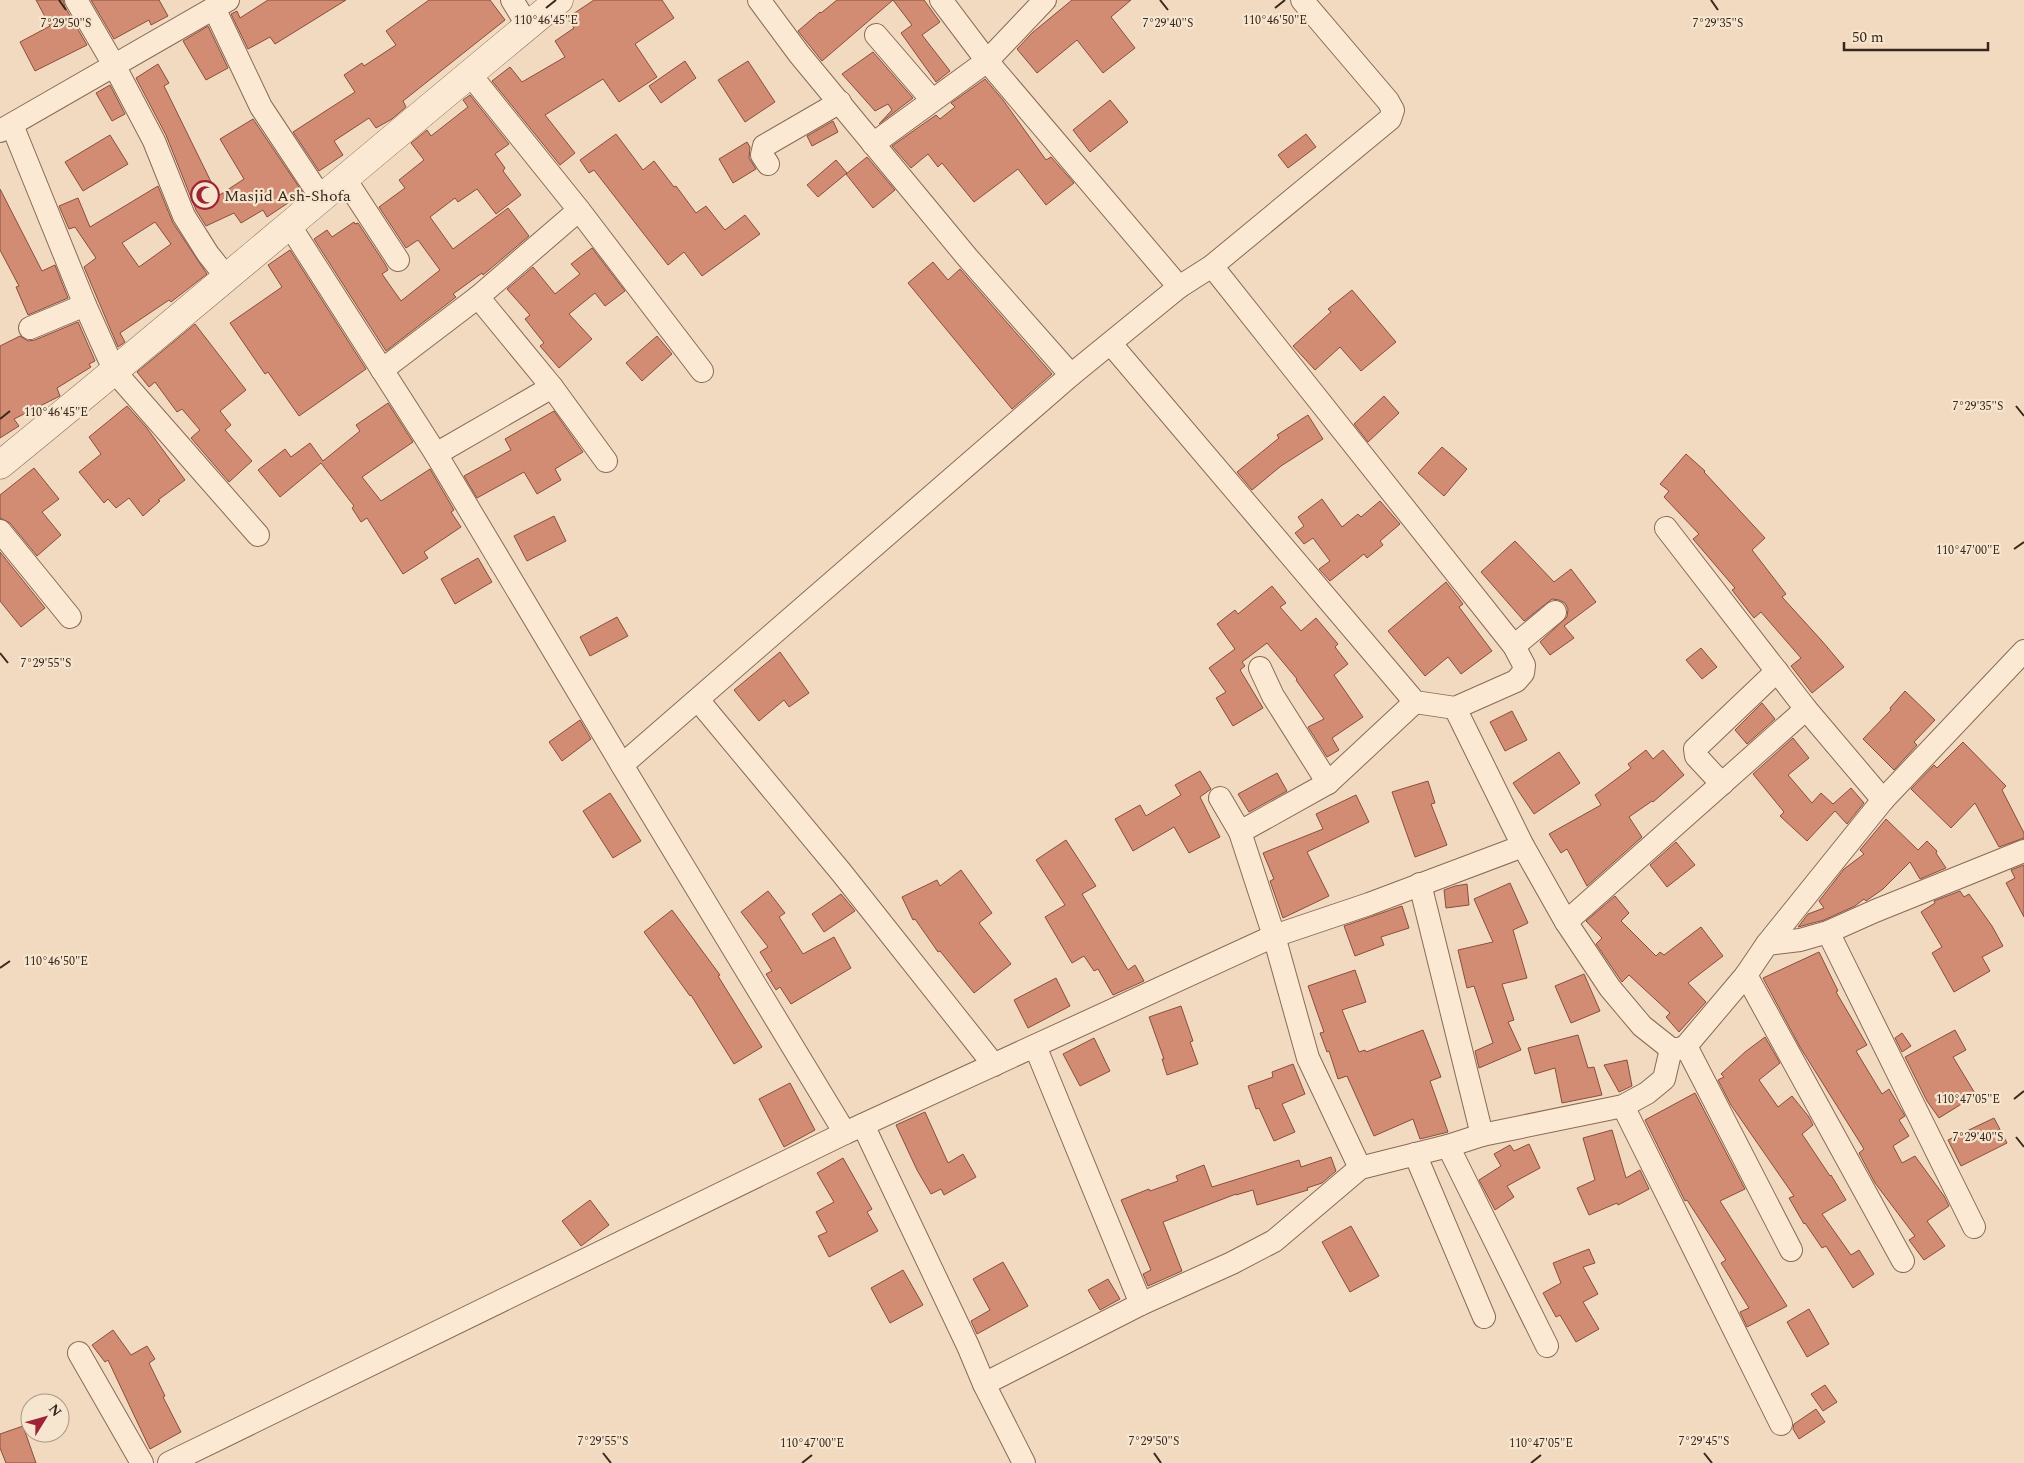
<svg xmlns="http://www.w3.org/2000/svg" width="2024" height="1463" viewBox="0 0 2024 1463" font-family="Spectral,serif">
  <style>
    .building { fill: #d18c73; stroke: #8b4e3b; fill-rule: evenodd }
    .lines { fill: none; stroke-linecap: round; stroke-linejoin: round }
    .minor-casing { stroke: #8a6a56; stroke-width: 24 }
    .tertiary-casing { stroke: #8a6a56; stroke-width: 29 }
    .minor { stroke: #fbe9d3; stroke-width: 22 }
    .tertiary { stroke: #fbe9d3; stroke-width: 28 }
    .ticks { fill: none; stroke: #39261c; stroke-width: 2 }
    .labels { text-anchor: middle; stroke-width: 4.5; stroke-linejoin: round; paint-order: stroke }
    .poi-label { font-size: 16px; fill: #39261c; stroke: #f7e6cf; text-anchor: start }
    .ticks-label { font-size: 12px; text-anchor: middle; fill: #39261c; stroke: #f7e6cf; stroke-width: 4.5; stroke-linejoin: round; paint-order: stroke }
  </style>
  <rect width="100%" height="100%" fill="#f1dabf"/>
  <g class="building">
    <polygon points="36,0 63,0 65,7 87,45 35,71 20,42 50,26"/>
    <polygon points="91,0 159,0 168,16 151,25 149,20 114,39"/>
    <polygon points="268,0 346,0 275,44 270,37 248,49 231,14 237,11 240,18"/>
    <polygon points="429,0 490,0 505,20 403,101 406,107 392,119 376,128 369,118 334,141 343,155 319,171 293,132 355,92 344,75 362,63 364,66 396,45 386,31"/>
    <polygon points="594,0 662,0 674,18 635,44 657,77 619,102 603,79 545,115 575,153 560,165 492,81 510,67 522,82 565,57 555,41 574,28 567,18"/>
    <polygon points="837,0 924,0 940,22 922,35 950,71 936,82 901,33 912,25 893,0 822,61 798,31 820,12 821,13"/>
    <polygon points="1072,0 1131,0 1111,17 1135,48 1103,73 1077,40 1037,73 1017,49 1032,33"/>
    <polygon points="208,26 228,68 206,80 183,41"/>
    <polygon points="873,52 913,98 879,124 892,110 888,104 875,111 842,74"/>
    <polygon points="685,61 696,78 661,103 649,86"/>
    <polygon points="748,61 775,102 745,122 718,80"/>
    <polygon points="158,64 169,83 164,86 218,196 244,179 220,139 253,119 303,193 267,217 263,210 241,223 234,213 206,226 196,210 166,135 136,78"/>
    <polygon points="985,79 1003,100 1046,160 1051,157 1074,183 1046,205 1018,169 974,202 942,163 938,167 928,154 911,168 892,146 936,115 940,119 955,107 951,103"/>
    <polygon points="110,85 125,114 112,121 96,93"/>
    <polygon points="470,95 509,144 495,154 505,168 503,171 521,195 496,214 477,189 458,202 455,198 430,217 453,249 508,208 529,236 483,275 482,273 453,294 456,297 386,351 314,239 327,230 332,237 354,222 355,224 358,223 385,264 388,270 382,274 401,301 440,270 418,240 406,248 379,207 405,188 399,180 424,160 411,143 427,130 431,136 468,107 463,100"/>
    <polygon points="1110,100 1128,122 1090,152 1073,130"/>
    <polygon points="833,121 838,132 812,146 807,136"/>
    <polygon points="616,134 643,170 654,161 674,187 676,186 696,213 706,206 725,230 745,215 760,234 702,276 684,252 668,265 594,170 589,173 580,160"/>
    <polygon points="1306,134 1316,147 1288,168 1278,155"/>
    <polygon points="110,135 128,164 83,191 65,162"/>
    <polygon points="747,142 750,147 749,158 756,169 733,183 719,159"/>
    <polygon points="867,157 895,190 873,208 846,174"/>
    <polygon points="836,160 847,173 818,197 807,185"/>
    <path d="M158,186L173,223L207,274L171,302L169,300L120,333L125,342L118,347L84,267L96,258L75,227L69,229L59,206L78,198L90,227ZM155,222L171,244L139,267L122,243Z"/>
    <polygon points="0,189 42,271 55,265 68,298 28,315 16,287 19,286 0,250"/>
    <polygon points="592,248 625,291 605,306 595,293 569,314 592,339 559,368 540,346 544,343 525,319 530,315 507,289 533,267 555,294 580,274 571,264"/>
    <polygon points="290,250 366,369 299,416 268,372 265,374 230,323 282,287 268,265"/>
    <polygon points="933,262 948,280 960,269 1052,374 1012,409 908,283"/>
    <polygon points="1352,290 1396,342 1361,371 1340,347 1315,370 1293,346 1331,312 1328,309"/>
    <polygon points="78,322 95,361 89,364 91,367 57,388 60,396 14,419 19,426 0,438 0,346 20,336 28,341 35,340"/>
    <polygon points="195,324 246,390 220,411 231,425 225,430 252,461 229,482 191,438 200,430 182,409 177,412 155,382 149,387 137,372"/>
    <polygon points="657,336 672,354 642,381 626,363"/>
    <polygon points="1384,396 1399,413 1368,442 1354,424"/>
    <polygon points="388,403 413,442 362,477 381,501 430,469 454,510 451,512 461,527 424,552 428,558 403,574 367,518 361,522 352,508 354,506 321,463 280,497 258,470 285,449 291,457 310,443 323,461 360,431 356,425"/>
    <polygon points="127,406 146,427 185,480 158,500 160,501 143,516 129,498 116,508 108,499 104,503 79,472 101,454 89,437"/>
    <polygon points="554,411 583,452 555,469 561,480 537,494 524,472 477,498 464,476 511,450 505,439"/>
    <polygon points="1308,415 1323,439 1281,466 1252,490 1237,472 1279,438 1277,435"/>
    <polygon points="1442,447 1467,469 1444,496 1418,473"/>
    <polygon points="1686,454 1705,471 1704,472 1765,538 1752,550 1786,594 1782,597 1822,641 1844,667 1812,693 1791,666 1801,658 1761,612 1754,618 1732,590 1735,588 1693,539 1699,534 1664,497 1669,491 1660,484"/>
    <polygon points="34,468 59,499 42,512 61,535 37,556 10,523 0,518 0,495"/>
    <polygon points="1322,499 1342,527 1358,514 1361,517 1380,501 1400,524 1380,541 1383,545 1367,558 1364,554 1330,581 1319,569 1330,561 1313,538 1304,544 1295,533 1304,526 1298,517"/>
    <polygon points="554,516 566,541 527,561 514,536"/>
    <polygon points="1515,541 1554,582 1571,569 1596,602 1564,626 1574,638 1550,655 1540,642 1567,617 1568,609 1565,603 1559,600 1552,599 1524,621 1481,572"/>
    <polygon points="0,552 45,608 21,627 0,601"/>
    <polygon points="478,558 492,582 455,604 441,579"/>
    <polygon points="1446,582 1463,604 1459,607 1492,651 1461,674 1448,657 1425,676 1388,631"/>
    <polygon points="1272,586 1286,603 1280,607 1301,631 1316,618 1338,644 1335,647 1348,664 1334,675 1363,717 1332,738 1339,750 1327,757 1308,727 1324,719 1296,680 1297,679 1267,643 1242,662 1245,666 1240,670 1263,708 1233,726 1216,698 1226,692 1209,668 1235,649 1217,624 1235,610 1238,614"/>
    <polygon points="617,617 628,636 590,656 580,637"/>
    <polygon points="1701,648 1717,667 1702,679 1686,660"/>
    <polygon points="780,652 809,693 789,707 784,700 759,721 734,690"/>
    <polygon points="1905,691 1935,720 1914,742 1917,745 1894,770 1863,739 1891,710 1890,708"/>
    <polygon points="1762,703 1775,719 1747,744 1735,730"/>
    <polygon points="1512,711 1527,740 1505,751 1490,722"/>
    <polygon points="580,720 591,739 562,761 549,742"/>
    <polygon points="1793,738 1809,758 1788,775 1812,803 1821,793 1833,804 1851,788 1864,803 1847,824 1835,811 1807,841 1780,816 1784,812 1753,774"/>
    <polygon points="1963,742 2006,786 2002,790 2024,833 2024,838 1999,847 1975,803 1951,828 1911,789 1934,765 1937,768"/>
    <polygon points="1646,750 1653,759 1663,750 1684,775 1653,802 1652,801 1629,817 1642,837 1587,886 1567,849 1561,853 1549,834 1601,805 1595,795 1631,768 1628,764"/>
    <polygon points="1559,752 1580,783 1534,814 1513,783"/>
    <polygon points="1200,771 1211,789 1200,797 1220,837 1189,853 1174,827 1133,851 1115,819 1140,805 1146,816 1181,795 1175,785"/>
    <polygon points="1277,773 1287,791 1249,812 1238,794"/>
    <polygon points="1428,781 1435,803 1431,804 1447,845 1415,857 1392,792"/>
    <polygon points="610,793 641,841 613,858 583,811"/>
    <polygon points="1356,795 1369,822 1307,852 1329,896 1283,918 1270,881 1274,879 1263,853 1323,829 1316,814"/>
    <polygon points="1886,819 1918,850 1927,841 1937,851 1936,853 1946,868 1920,879 1910,862 1883,889 1866,901 1864,899 1855,906 1824,920 1798,927 1808,914 1824,908 1819,901 1844,869 1864,854 1860,850"/>
    <polygon points="1066,840 1096,886 1082,894 1128,970 1135,965 1144,981 1113,995 1098,969 1094,971 1084,956 1072,963 1045,917 1065,905 1036,860"/>
    <polygon points="1676,842 1695,865 1667,887 1650,865"/>
    <polygon points="2024,865 2024,917 2006,883 2015,878 2011,870"/>
    <polygon points="961,870 992,913 979,923 1011,964 974,993 940,951 938,952 915,919 913,920 902,897 937,880 940,886"/>
    <polygon points="1510,883 1528,923 1513,930 1527,978 1502,984 1514,1020 1508,1022 1521,1050 1479,1068 1475,1051 1493,1043 1474,986 1467,988 1458,950 1493,942 1474,899"/>
    <polygon points="1467,884 1469,905 1446,908 1444,890 1455,886"/>
    <polygon points="768,891 785,913 779,917 803,954 834,937 851,968 791,1004 780,987 776,990 766,974 772,971 760,952 768,947 741,912"/>
    <polygon points="1960,891 1964,897 1969,894 1992,926 2003,946 1982,957 1990,971 1954,992 1932,953 1942,947 1921,912 1935,903 1934,901"/>
    <polygon points="841,894 855,911 824,932 812,914"/>
    <polygon points="1615,896 1629,913 1621,921 1656,956 1660,952 1664,955 1701,927 1723,956 1688,983 1706,1002 1679,1032 1666,1017 1670,1013 1629,975 1622,982 1596,944 1602,938 1586,921"/>
    <polygon points="1402,906 1409,928 1381,937 1384,945 1355,956 1344,926"/>
    <polygon points="672,910 720,975 718,976 762,1047 734,1064 691,995 690,996 644,932"/>
    <polygon points="1819,952 1838,991 1836,992 1867,1045 1856,1051 1882,1094 1889,1089 1905,1116 1899,1120 1909,1136 1893,1146 1902,1163 1915,1156 1944,1196 1949,1206 1927,1221 1945,1246 1924,1260 1909,1240 1915,1236 1875,1183 1859,1153 1864,1149 1800,1047 1763,978"/>
    <polygon points="1355,970 1366,1002 1342,1010 1359,1052 1365,1050 1366,1052 1423,1030 1441,1077 1430,1081 1448,1132 1420,1139 1413,1119 1374,1136 1347,1076 1338,1079 1329,1051 1327,1052 1320,1033 1324,1032 1308,986"/>
    <polygon points="1584,974 1600,1011 1571,1023 1555,986"/>
    <polygon points="1056,978 1070,1006 1028,1028 1014,1000"/>
    <polygon points="1181,1006 1193,1041 1190,1042 1198,1064 1167,1075 1162,1059 1164,1059 1149,1017"/>
    <polygon points="1955,1030 1966,1050 1953,1057 1976,1095 1939,1118 1927,1101 1905,1057"/>
    <polygon points="1902,1033 1911,1046 1902,1052 1895,1038"/>
    <polygon points="1578,1035 1588,1068 1594,1067 1602,1095 1562,1103 1555,1068 1535,1074 1528,1048"/>
    <polygon points="1765,1037 1780,1063 1759,1080 1778,1107 1792,1096 1809,1117 1813,1125 1802,1134 1830,1176 1831,1175 1846,1200 1822,1214 1851,1255 1859,1250 1874,1274 1853,1288 1826,1246 1822,1248 1805,1223 1804,1224 1789,1198 1794,1196 1731,1105 1718,1080 1724,1077 1721,1074 1745,1052"/>
    <polygon points="1094,1038 1110,1071 1080,1086 1063,1054"/>
    <polygon points="1627,1060 1632,1086 1619,1092 1604,1065"/>
    <polygon points="1293,1064 1305,1094 1282,1104 1295,1132 1274,1141 1259,1108 1256,1109 1248,1086 1273,1077 1272,1072"/>
    <polygon points="790,1083 815,1130 784,1147 759,1099"/>
    <polygon points="1695,1093 1745,1189 1720,1201 1787,1306 1747,1327 1740,1312 1749,1308 1721,1263 1726,1260 1687,1200 1685,1201 1645,1120"/>
    <polygon points="925,1112 948,1163 963,1154 976,1177 944,1195 941,1189 931,1194 917,1170 896,1125"/>
    <polygon points="1994,1118 2007,1143 1961,1166 1948,1140"/>
    <polygon points="1612,1130 1626,1178 1640,1170 1649,1189 1618,1205 1617,1203 1589,1215 1577,1188 1595,1180 1583,1138"/>
    <polygon points="1529,1144 1540,1168 1507,1186 1514,1197 1495,1210 1479,1180 1501,1166 1494,1154 1510,1145 1514,1151"/>
    <polygon points="1331,1157 1336,1171 1322,1183 1307,1188 1308,1190 1257,1205 1253,1190 1236,1195 1236,1194 1163,1222 1182,1271 1148,1286 1143,1274 1151,1270 1121,1200 1149,1189 1150,1191 1178,1181 1176,1176 1204,1165 1212,1187 1299,1160 1301,1167"/>
    <polygon points="843,1158 872,1209 867,1212 878,1231 829,1257 818,1236 827,1232 816,1212 834,1202 817,1173"/>
    <polygon points="590,1200 609,1225 581,1246 562,1221"/>
    <polygon points="1351,1226 1379,1276 1350,1292 1322,1242"/>
    <polygon points="1589,1249 1595,1263 1583,1267 1598,1294 1583,1302 1599,1329 1576,1342 1560,1315 1556,1317 1543,1293 1561,1283 1553,1263"/>
    <polygon points="1003,1262 1028,1306 977,1334 971,1321 990,1310 973,1279"/>
    <polygon points="903,1270 923,1305 890,1323 871,1288"/>
    <polygon points="1108,1279 1120,1299 1100,1310 1088,1290"/>
    <polygon points="1809,1309 1829,1344 1807,1357 1787,1322"/>
    <polygon points="113,1330 131,1355 147,1346 155,1359 149,1363 165,1396 163,1397 181,1432 150,1449 108,1360 105,1362 92,1345"/>
    <polygon points="1825,1385 1837,1402 1823,1411 1811,1394"/>
    <polygon points="1816,1409 1825,1422 1799,1439 1793,1429 1794,1424"/>
    <polygon points="23,1426 36,1463 6,1463 0,1448 0,1434"/>
  </g>
  <g class="lines">
    <defs>
      <g id="minor">
        <polyline points="76,0 114,65 154,141 184,216 208,254 227,278"/>
        <polyline points="512,0 528,26"/>
        <polyline points="759,0 799,54 967,257 1071,375"/>
        <polyline points="941,0 987,61 1179,287 1212,266 1390,119 1393,110 1388,101 1302,0"/>
        <polyline points="214,8 261,107 322,199"/>
        <polyline points="876,35 932,100"/>
        <polyline points="469,73 579,210 702,371"/>
        <polyline points="12,125 85,305 115,372 258,535"/>
        <polyline points="0,131 228,0"/>
        <polyline points="873,144 987,61 1045,0"/>
        <polyline points="768,164 762,155 764,146 840,102"/>
        <polyline points="345,179 398,260"/>
        <polyline points="290,226 436,454 622,765 845,1133"/>
        <polyline points="30,328 85,305"/>
        <polyline points="1111,344 1415,702 1455,708 1516,681 1523,673 1524,665 1514,646 1212,266"/>
        <polyline points="382,370 478,297 579,210"/>
        <polyline points="552,387 606,461"/>
        <polyline points="436,454 552,387 478,297"/>
        <polyline points="1666,528 1806,709 1883,800"/>
        <polyline points="0,531 70,617"/>
        <polyline points="1514,646 1555,612"/>
        <polyline points="1260,668 1273,696 1328,783"/>
        <polyline points="698,700 841,872 994,1065"/>
        <polyline points="1455,708 1523,846 1566,922 1610,988 1642,1026 1671,1049 1679,1049 1686,1046 1746,975 1767,944 1883,800 2024,651"/>
        <polyline points="622,765 1071,375 1179,287"/>
        <polyline points="1722,784 1696,756 1695,749 1777,671"/>
        <polyline points="1220,798 1240,832"/>
        <polyline points="1420,884 1482,1135"/>
        <polyline points="1566,922 1806,709"/>
        <polyline points="1828,932 1974,1227"/>
        <polyline points="1767,944 1800,940 1828,932 1875,911 2024,851"/>
        <polyline points="1746,975 1903,1261"/>
        <polyline points="1035,1046 1141,1304"/>
        <polyline points="1686,1046 1791,1250"/>
        <polyline points="1623,1106 1781,1424"/>
        <polyline points="863,1125 968,1346 984,1384 1024,1463"/>
        <polyline points="1448,1146 1547,1346"/>
        <polyline points="1415,1154 1484,1317"/>
        <polyline points="1360,1168 1308,1058 1274,936 1240,832 1328,783 1415,702"/>
        <polyline points="79,1353 142,1463"/>
        <polyline points="984,1384 1141,1304 1232,1263 1274,1241 1360,1168 1448,1146 1482,1135 1623,1106 1647,1093 1664,1079 1671,1049"/>
        <polyline points="169,1463 845,1133 1274,936 1369,904 1523,846"/>
      </g>
      <path id="tertiary" d="M0,465C188,312 372,154 559,0"/>
    </defs>
    <use href="#minor" class="minor-casing"/>
    <use href="#tertiary" class="tertiary-casing"/>
    <use href="#minor" class="minor"/>
    <use href="#tertiary" class="tertiary"/>
  </g>
  <path class="ticks" d="M59,0L66,10M1160,0L1168,10M1711,0L1718,10M546,8L556,0M1275,8L1285,0M2016,406L2024,416M0,419L10,411M2014,549L2024,542M0,653L8,663M0,968L10,961M2014,1099L2024,1091M2016,1137L2024,1147M603,1453L611,1463M1154,1453L1161,1463M1704,1453L1712,1463M802,1463L812,1455M1531,1463L1541,1455"/>
  <defs>
    <symbol id="mosque-ring" viewBox="-11 -11 22 22"><circle r="9.5" fill="#f7e6cf" stroke="#9d2336" stroke-width="1.5"/><path d="M3.5-4.9A6 6 0 1 0 3.5 4.9A5 5 0 1 1 3.5-4.9Z" fill="#9d2336"/></symbol>
  </defs>
  <g fill-rule="evenodd">
    <use href="#mosque-ring" x="189" y="179" width="32" height="32"/>
  </g>
  <g class="labels">
    <g class="poi-label">
      <text x="224" y="201">Masjid Ash-Shofa</text>
    </g>
  </g>
  <g class="ticks-label">
    <text x="546" y="24">110°46'45"E</text>
    <text x="1275" y="24">110°46'50"E</text>
    <text x="66" y="27">7°29'50"S</text>
    <text x="1168" y="27">7°29'40"S</text>
    <text x="1718" y="27">7°29'35"S</text>
    <text x="1978" y="410">7°29'35"S</text>
    <text x="56" y="416">110°46'45"E</text>
    <text x="1968" y="554">110°47'00"E</text>
    <text x="46" y="667">7°29'55"S</text>
    <text x="56" y="965">110°46'50"E</text>
    <text x="1968" y="1103">110°47'05"E</text>
    <text x="1978" y="1141">7°29'40"S</text>
    <text x="603" y="1445">7°29'55"S</text>
    <text x="1154" y="1445">7°29'50"S</text>
    <text x="1704" y="1445">7°29'45"S</text>
    <text x="812" y="1447">110°47'00"E</text>
    <text x="1541" y="1447">110°47'05"E</text>
  </g>
  <g transform="translate(45 1418) rotate(53)"><circle r="24" fill="#f7e6cf" stroke="#ab9987"/>
  <path d="M0-4L9 19L0 12L-9 19Z" fill="#9d2336"/>
  <text y="-8" font-size="14" font-weight="bold" text-anchor="middle" fill="#39261c">N</text>
  </g>
  <path d="M1844 42v8h144v-8" fill="none" stroke="#39261c" stroke-width="2.5"/>
  <text x="1852" y="42" font-size="15" fill="#39261c" stroke="#f7e6cf" stroke-width="4" paint-order="stroke">50 m</text>
</svg>
